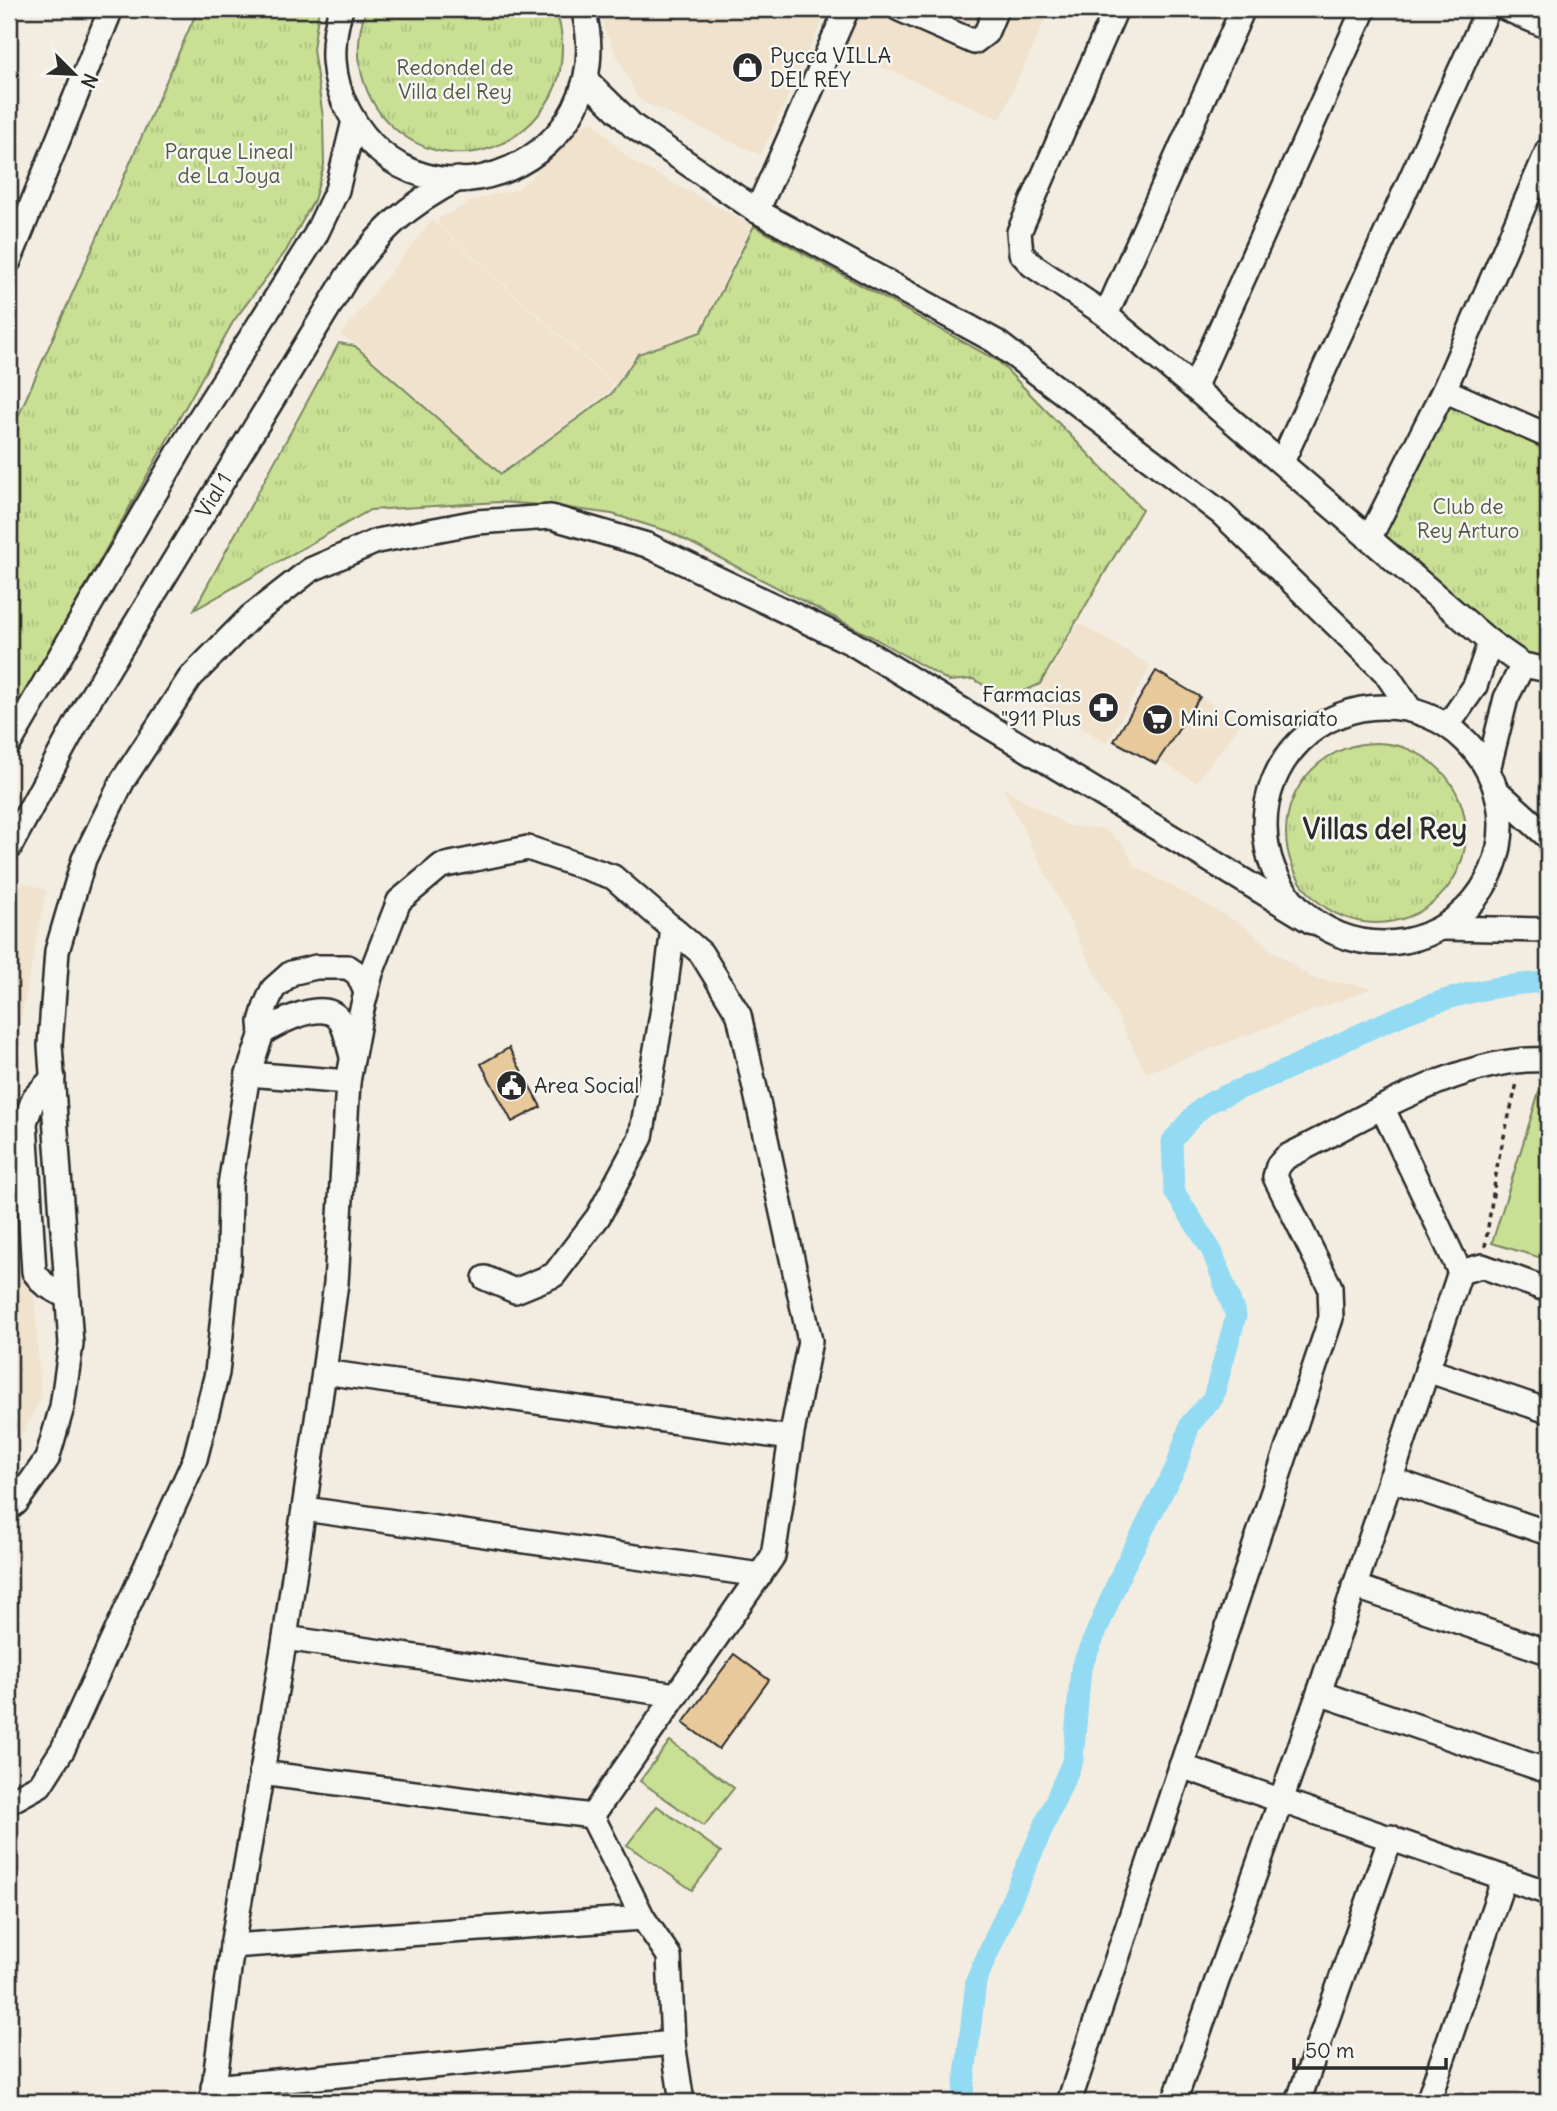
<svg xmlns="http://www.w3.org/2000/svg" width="1557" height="2111" viewBox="0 0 1557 2111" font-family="Delius,sans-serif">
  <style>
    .built { fill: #f0e2cc }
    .grass { fill: url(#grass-tufts); stroke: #7a8560; stroke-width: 2 }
    .pitch { fill: #c8df94; stroke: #7a8560; stroke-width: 2 }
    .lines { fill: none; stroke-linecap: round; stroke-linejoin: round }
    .canal { stroke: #92dbf3; stroke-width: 21 }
    .building { fill: #e8c99b; stroke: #2b2b2b; stroke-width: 2 }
    .minor-casing { stroke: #2b2b2b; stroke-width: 28 }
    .path { stroke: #2b2b2b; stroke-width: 3.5; stroke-dasharray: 5 5; stroke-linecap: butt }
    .minor { stroke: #f6f6f2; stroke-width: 23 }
    .labels { text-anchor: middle; stroke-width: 5; stroke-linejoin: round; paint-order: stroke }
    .poi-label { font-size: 21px; fill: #2b2b2b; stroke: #f6f6f2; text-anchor: start }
    .park-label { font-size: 21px; fill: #525845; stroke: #f6f6f2 }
    .street-label { font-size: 21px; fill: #2b2b2b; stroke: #f6f6f2 }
    .district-label { font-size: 28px; font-weight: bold; fill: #2b2b2b; stroke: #f6f6f2 }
  </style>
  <defs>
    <pattern id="grass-tufts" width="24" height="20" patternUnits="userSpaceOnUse" patternTransform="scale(1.75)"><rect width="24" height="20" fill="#c8df94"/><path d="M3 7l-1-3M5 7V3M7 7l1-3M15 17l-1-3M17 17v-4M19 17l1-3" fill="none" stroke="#acc080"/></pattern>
  </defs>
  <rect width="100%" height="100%" fill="#f3ede1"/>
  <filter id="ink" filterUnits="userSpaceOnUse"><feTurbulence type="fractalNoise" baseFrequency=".0143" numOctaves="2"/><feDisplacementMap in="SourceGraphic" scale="14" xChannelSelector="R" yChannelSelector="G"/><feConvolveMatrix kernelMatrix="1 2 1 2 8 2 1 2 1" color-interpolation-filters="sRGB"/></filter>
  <g filter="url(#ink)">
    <g class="built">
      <polygon points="599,9 828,9 761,155 639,100 604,29"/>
      <polygon points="855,9 1050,9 1000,119 844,50 842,38"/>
      <polygon points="593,122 630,160 752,225 699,331 637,353 615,385 439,225 438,219 476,199 518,189 565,146 581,124"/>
      <polygon points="432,220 612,384 609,392 501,472 354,342 340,336"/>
      <polygon points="1079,623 1151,666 1107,743 1033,699"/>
      <polygon points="1201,698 1243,721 1196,782 1160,761"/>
      <polygon points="1003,788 1068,826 1105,829 1125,846 1133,865 1241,924 1268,947 1312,978 1373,988 1146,1073"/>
      <polygon points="22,882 46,890 19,1029 20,1091 41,1398 9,1459 9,913"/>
    </g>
    <g class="grass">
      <polygon points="198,9 319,9 313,49 323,117 324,165 314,200 286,251 233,322 9,723 9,437"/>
      <path d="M366,9H554C564,28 563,50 560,71C556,91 545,108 532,122C451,201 328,118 366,9Z"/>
      <polygon points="754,226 998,361 1142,509 1040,684 1003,701 999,694 973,679 949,681 872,637 670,532 612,514 553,506 499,502 370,510 194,610 339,343 355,346 501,474 611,394 638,354 701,332"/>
      <polygon points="1444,390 1548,436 1548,670 1545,671 1369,539"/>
      <circle cx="1376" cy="833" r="90"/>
    </g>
    <g class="pitch">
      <polygon points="1539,1092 1548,1096 1548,1260 1492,1243"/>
      <polygon points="670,1741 734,1788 704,1826 640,1781"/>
      <polygon points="657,1806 721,1852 692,1890 627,1845"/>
    </g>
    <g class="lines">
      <path class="canal" d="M962,2102L976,1981L1073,1760L1081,1668L1123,1569L1176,1467L1190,1424L1213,1398L1236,1316L1212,1251L1174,1191L1172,1141C1183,1129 1195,1111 1209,1103C1236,1089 1265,1080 1292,1067C1380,1024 1448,986 1548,982"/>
    </g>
    <g class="building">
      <polygon points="1156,671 1200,697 1156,764 1114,741"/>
      <polygon points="509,1048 541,1107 512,1122 481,1064"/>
      <polygon points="734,1654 769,1680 719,1749 683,1723"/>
    </g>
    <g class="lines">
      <defs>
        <g id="minor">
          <path d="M341,9C330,43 331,80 349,112C423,249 625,160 583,9"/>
          <polyline points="899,9 974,42 986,33 996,9"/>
          <polyline points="1116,9 1019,232 1021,253 1032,265 1106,315 1194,388 1490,642 1523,665 1548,670"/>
          <polyline points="1507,9 1548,27"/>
          <polyline points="586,80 633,126 757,211 995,341 1221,513 1385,672 1410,709"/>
          <polyline points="757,211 847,9"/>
          <polyline points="9,261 111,9"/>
          <polyline points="1106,315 1243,9"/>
          <polyline points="1194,388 1364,9"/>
          <polyline points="1444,390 1548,150"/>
          <polyline points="1282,462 1488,9"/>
          <polyline points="1369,539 1444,390 1548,436"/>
          <circle cx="1383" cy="825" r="118"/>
          <polyline points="1448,725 1475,686 1490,642"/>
          <polyline points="9,744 183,445 315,236 337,190 354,121"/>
          <polyline points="1488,770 1506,698 1523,665"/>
          <polyline points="1497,791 1548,837"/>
          <path id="s1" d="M9,848L88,702L347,277C381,230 406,206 458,179"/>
          <polyline points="1442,928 1548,930"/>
          <path d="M262,1033C278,1023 323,998 339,1019C346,1027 348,1045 352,1056"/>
          <polyline points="248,1074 348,1082"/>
          <polyline points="53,1078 34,1098 25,1122 34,1272 44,1284 67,1297"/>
          <polyline points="1383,1109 1460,1272 1482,1266 1548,1290"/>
          <polyline points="485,1278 515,1291 554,1275 598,1217 641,1137 663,1008 673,928"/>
          <polyline points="1427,1370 1548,1411"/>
          <polyline points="324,1372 791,1438"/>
          <polyline points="1390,1479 1548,1533"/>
          <polyline points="9,1508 16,1503 47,1459 62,1407 71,1344 50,1045 57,951 84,859 123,780 190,678 250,617 310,570 377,541 477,522 551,517 647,545 850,642 1312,922"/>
          <polyline points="305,1509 760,1575"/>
          <polyline points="1354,1586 1548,1652"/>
          <polyline points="285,1638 676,1695"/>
          <polyline points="1319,1693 1548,1771"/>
          <polyline points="1181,1766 1548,1893"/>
          <polyline points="261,1773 592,1816"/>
          <polyline points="9,1802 40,1785 63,1749 195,1459 217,1373 229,1258 230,1185 248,1074 262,1033 261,1022 266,1005 273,989 291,973 316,967 348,967 358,974 366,992"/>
          <polyline points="232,1946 643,1918"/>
          <polyline points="213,2087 673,2043"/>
          <polyline points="212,2102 232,1946 285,1638 324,1372 336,1283 348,1082 360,1017 371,973 399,901 441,866 528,848 613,877 701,953 739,1015 810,1341 791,1438 773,1556 592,1816 643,1918 669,1956 673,2043 682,2102"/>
          <path d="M1069,2102L1331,1318L1330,1287L1275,1177L1278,1166L1286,1157C1362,1120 1463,1054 1548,1060"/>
          <polyline points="1174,2102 1319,1693 1460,1272"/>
          <polyline points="1298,2102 1391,1837"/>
          <polyline points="1428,2102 1504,1878"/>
        </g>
      </defs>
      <use href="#minor" class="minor-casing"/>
      <polyline class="path" points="1485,1247 1498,1161 1517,1083"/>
      <use href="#minor" class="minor"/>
    </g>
  </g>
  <defs>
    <symbol id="shop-disc" viewBox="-11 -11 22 22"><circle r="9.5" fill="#2b2b2b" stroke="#f6f6f2"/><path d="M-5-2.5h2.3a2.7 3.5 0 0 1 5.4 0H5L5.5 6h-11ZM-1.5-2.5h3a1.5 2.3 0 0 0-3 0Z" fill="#fff"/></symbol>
    <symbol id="pharmacy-disc" viewBox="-11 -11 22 22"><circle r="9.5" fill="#2b2b2b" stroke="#f6f6f2"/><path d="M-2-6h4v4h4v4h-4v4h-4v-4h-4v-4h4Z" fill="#fff"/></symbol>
    <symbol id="supermarket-disc" viewBox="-11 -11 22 22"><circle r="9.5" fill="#2b2b2b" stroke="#f6f6f2"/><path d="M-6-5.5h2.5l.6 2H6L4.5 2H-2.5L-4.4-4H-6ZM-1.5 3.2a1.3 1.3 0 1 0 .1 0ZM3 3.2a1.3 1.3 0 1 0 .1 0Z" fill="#fff"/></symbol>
    <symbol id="civic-disc" viewBox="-11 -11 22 22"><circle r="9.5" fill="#2b2b2b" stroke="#f6f6f2"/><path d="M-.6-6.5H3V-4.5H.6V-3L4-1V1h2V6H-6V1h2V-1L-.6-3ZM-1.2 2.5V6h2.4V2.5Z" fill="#fff"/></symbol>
  </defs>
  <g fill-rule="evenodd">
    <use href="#shop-disc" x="730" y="50" width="35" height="35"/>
    <use href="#pharmacy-disc" x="1086" y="690" width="35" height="35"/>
    <use href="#supermarket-disc" x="1140" y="702" width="35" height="35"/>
    <use href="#civic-disc" x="494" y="1068" width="35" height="35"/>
  </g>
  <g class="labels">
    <g class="poi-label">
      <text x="770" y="63">Pycca VILLA<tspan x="770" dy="24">DEL REY</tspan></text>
      <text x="1081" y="702" text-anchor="end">Farmacias<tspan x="1081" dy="24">"911 Plus</tspan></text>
      <text x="1180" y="726">Mini Comisariato</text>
      <text x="534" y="1093">Area Social</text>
    </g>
    <g class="park-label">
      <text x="455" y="75">Redondel de<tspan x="455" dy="24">Villa del Rey</tspan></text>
      <text x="229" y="159">Parque Lineal<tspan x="229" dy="24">de La Joya</tspan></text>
      <text x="1468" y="514">Club de<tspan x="1468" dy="24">Rey Arturo</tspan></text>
    </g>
    <g class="street-label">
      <text dy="7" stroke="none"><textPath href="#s1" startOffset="408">Vial 1</textPath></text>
    </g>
    <g class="district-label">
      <text x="1385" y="839">Villas del Rey</text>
    </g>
  </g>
  <rect width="1557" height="2111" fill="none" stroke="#f6f6f2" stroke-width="35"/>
  <rect x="18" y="18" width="1522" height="2076" fill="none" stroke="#2b2b2b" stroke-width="2.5" filter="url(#ink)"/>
  <g transform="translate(74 74) rotate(114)" stroke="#f6f6f2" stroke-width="5" paint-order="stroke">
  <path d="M0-5L12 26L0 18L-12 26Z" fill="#2b2b2b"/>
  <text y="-10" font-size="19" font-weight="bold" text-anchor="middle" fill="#2b2b2b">N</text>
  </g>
  <path d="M1294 2058v10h152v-10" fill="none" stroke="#2b2b2b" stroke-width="3.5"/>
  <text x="1305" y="2058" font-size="21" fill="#2b2b2b" stroke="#f6f6f2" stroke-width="5" paint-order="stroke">50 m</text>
</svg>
